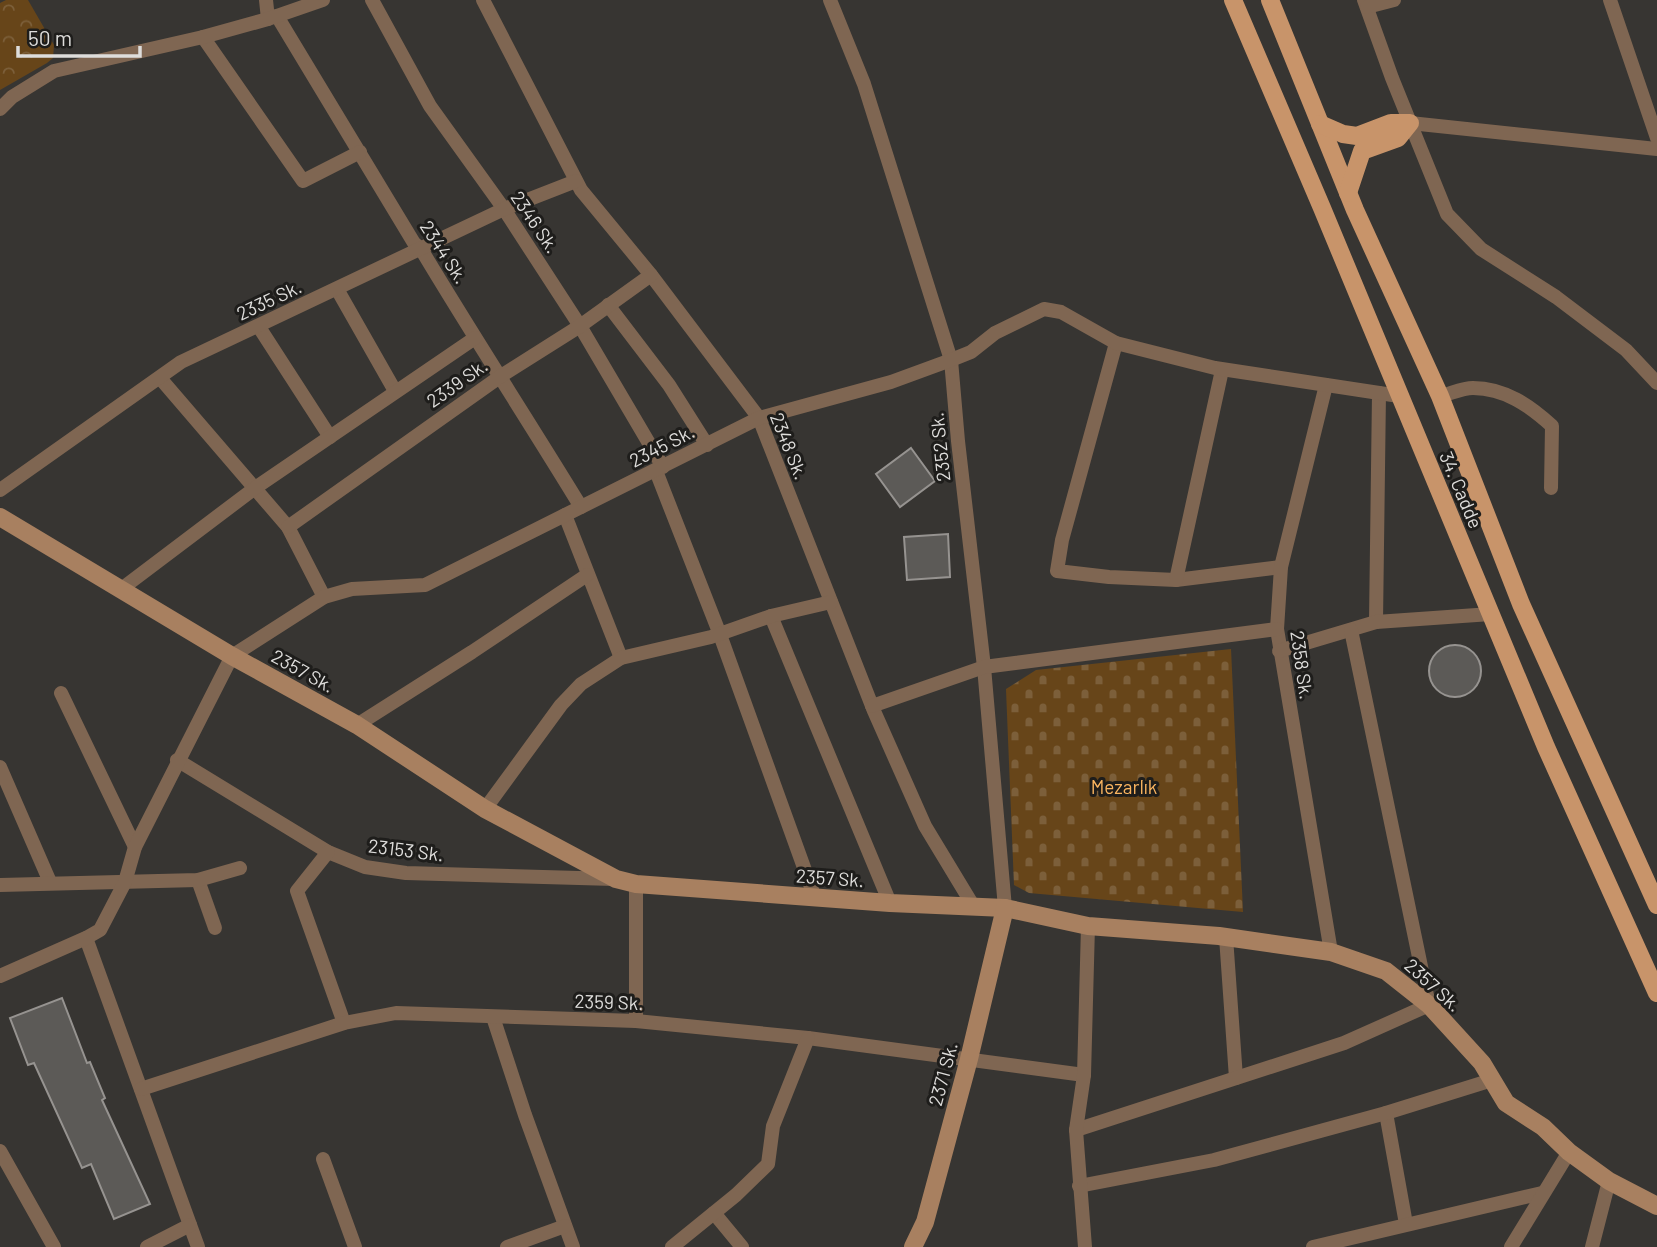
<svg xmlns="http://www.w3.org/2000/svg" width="1657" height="1247" viewBox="0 0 1657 1247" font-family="Barlow,sans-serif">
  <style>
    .cemetery { fill: url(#cemetery-stones) }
    .park { fill: url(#park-crowns) }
    .building { fill: #5c5a57; stroke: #969390; stroke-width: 2 }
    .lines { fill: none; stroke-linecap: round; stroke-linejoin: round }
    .street { stroke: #7f6652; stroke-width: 14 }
    .secondary { stroke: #a88060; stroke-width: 18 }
    .primary { stroke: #c8946a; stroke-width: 18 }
    .labels { text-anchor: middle; stroke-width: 6; stroke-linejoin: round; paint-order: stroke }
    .street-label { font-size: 19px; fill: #dedddb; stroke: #1e1d1b }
    .park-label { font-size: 19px; fill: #fbb560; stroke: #1e1d1b }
  </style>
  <defs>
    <pattern id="cemetery-stones" width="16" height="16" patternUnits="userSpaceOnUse" patternTransform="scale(1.75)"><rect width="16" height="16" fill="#674519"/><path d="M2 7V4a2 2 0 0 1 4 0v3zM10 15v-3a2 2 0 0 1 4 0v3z" fill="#7c5f3a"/></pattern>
    <pattern id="park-crowns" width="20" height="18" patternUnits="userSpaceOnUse" patternTransform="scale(1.75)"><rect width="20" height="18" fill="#674519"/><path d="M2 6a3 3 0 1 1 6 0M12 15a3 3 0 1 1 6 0" fill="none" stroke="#7c5f3a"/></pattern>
  </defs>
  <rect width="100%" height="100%" fill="#373532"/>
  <polygon class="cemetery" points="1231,649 1243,912 1029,893 1014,885 1006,689 1036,670"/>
  <polygon class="park" points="6,0 28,0 54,45 53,58 47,63 0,90 0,3"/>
  <g class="building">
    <polygon points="911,448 935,481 900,507 876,474"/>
    <polygon points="948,534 950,577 907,580 904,537"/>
    <circle cx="1455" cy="671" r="26"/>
    <polygon points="62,998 87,1063 90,1062 105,1098 102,1100 150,1204 114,1219 91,1164 82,1168 34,1063 28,1065 10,1018"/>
  </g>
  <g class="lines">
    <g class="street">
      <polyline points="266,0 268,19"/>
      <polyline points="372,0 430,106 504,209 580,326 663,467"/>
      <polyline points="483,0 581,190 651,275 759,418 874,711 925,826 974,907"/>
      <polyline points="830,0 864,84 951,360 958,441 984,667 1005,908"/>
      <polyline points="1364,0 1392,78 1447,214 1481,249 1556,297 1626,350 1657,383"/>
      <polyline points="1610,0 1657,138"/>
      <polyline points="1367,7 1394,0"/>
      <path d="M277,16L414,243L421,249C473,336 528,420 581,507"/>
      <polyline points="203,37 303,181 360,152"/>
      <polyline points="0,109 12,97 54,71 203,37 268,19 323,0"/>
      <polyline points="1410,123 1657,149"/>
      <polyline points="337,289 395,391"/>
      <polyline points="608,305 669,385 707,445"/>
      <polyline points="259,327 330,437"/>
      <polyline points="1116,343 1062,540 1057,571 1109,577 1176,580 1281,567"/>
      <polyline points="160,378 288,527 324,597"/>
      <polyline points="1326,385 1281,567 1277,629 1331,952"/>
      <path d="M1440,396C1450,394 1462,388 1473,388C1505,388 1530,406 1552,426L1551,488"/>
      <polyline points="656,471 719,632 815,898"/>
      <polyline points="0,490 181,362 504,209 576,181"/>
      <polyline points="565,515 621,658"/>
      <polyline points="288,527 501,376 580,326 651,275"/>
      <polyline points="1176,580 1222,370"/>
      <polyline points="120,590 255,488 475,338"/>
      <polyline points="771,616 890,903"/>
      <polyline points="1376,622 1379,393"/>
      <polyline points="1279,651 1376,622 1491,614"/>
      <polyline points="61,693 135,847"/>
      <polyline points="872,706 984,667 1277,629"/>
      <polyline points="357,725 472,652 587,575"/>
      <polyline points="177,760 328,852 365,867 406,873 614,879"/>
      <polyline points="0,767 50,882"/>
      <polyline points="485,809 561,705 581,684 621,658 711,637 771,616 831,602"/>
      <polyline points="328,852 297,891 344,1023"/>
      <polyline points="198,880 215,928"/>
      <polyline points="636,884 636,1021"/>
      <polyline points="0,885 198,880 240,868"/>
      <polyline points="1226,937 1236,1078"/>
      <polyline points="86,938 198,1247"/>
      <polyline points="0,976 86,938 100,930 125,882 135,847 232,656 324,597 352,589 425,585 759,418 891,382 951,360 971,352 995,333 1044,309 1061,312 1116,343 1215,368 1399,396"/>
      <polyline points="493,1017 525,1115 573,1247"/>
      <polyline points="141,1089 344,1023 396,1013 636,1021 808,1038 1084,1075"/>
      <polyline points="1386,1113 1406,1224"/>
      <polyline points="1076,1130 1344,1043 1429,1005 1351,630"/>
      <polyline points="0,1151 54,1247"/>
      <polyline points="323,1159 355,1247"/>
      <polyline points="1079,1186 1214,1160 1386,1113 1492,1080"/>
      <polyline points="714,1213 742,1247"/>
      <polyline points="147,1247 190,1225"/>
      <polyline points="507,1247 565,1226"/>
      <polyline points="672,1247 736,1195 768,1164 773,1126 808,1038"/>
      <polyline points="1085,1247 1076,1130 1084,1075 1088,926"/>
      <polyline points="1313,1247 1542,1193"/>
      <polyline points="1511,1247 1569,1152"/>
      <polyline points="1592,1247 1609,1181"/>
    </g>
    <g class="secondary">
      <polyline points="0,517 232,656 357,725 485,809 616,879 636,884 890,903 1005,908 1088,926 1219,936 1331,952 1386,971 1429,1005 1482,1063 1506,1103 1543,1127 1569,1152 1609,1181 1657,1206"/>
      <polyline points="913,1247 925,1222 969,1059 1005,908"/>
    </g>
    <g class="primary">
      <polyline points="1233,0 1322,208 1546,747 1657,993"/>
      <polyline points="1270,0 1355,210 1440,396 1521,604 1657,905"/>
      <polyline points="1320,124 1343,134 1357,136 1391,123 1410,123 1398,138 1362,151 1348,193"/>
    </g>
  </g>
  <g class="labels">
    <g class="street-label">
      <text transform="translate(535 222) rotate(56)" y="7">2346 Sk.</text>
      <text transform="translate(444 252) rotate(57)" y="7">2344 Sk.</text>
      <text transform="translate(269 300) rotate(-25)" y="7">2335 Sk.</text>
      <text transform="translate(457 383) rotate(-35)" y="7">2339 Sk.</text>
      <text transform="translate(662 446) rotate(-27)" y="7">2345 Sk.</text>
      <text transform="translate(789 446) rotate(68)" y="7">2348 Sk.</text>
      <text transform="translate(940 447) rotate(-96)" y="7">2352 Sk.</text>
      <text transform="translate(1461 490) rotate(67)" y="7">34. Cadde</text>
      <text transform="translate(1302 665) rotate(82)" y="7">2358 Sk.</text>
      <text transform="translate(303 671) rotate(29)" y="7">2357 Sk.</text>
      <text transform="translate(406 850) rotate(7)" y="7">23153 Sk.</text>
      <text transform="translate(830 878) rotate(4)" y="7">2357 Sk.</text>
      <text transform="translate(1433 985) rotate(42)" y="7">2357 Sk.</text>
      <text transform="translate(609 1002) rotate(2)" y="7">2359 Sk.</text>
      <text transform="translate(943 1074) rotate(-75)" y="7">2371 Sk.</text>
    </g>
    <g class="park-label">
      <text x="1124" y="794">Mezarlık</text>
    </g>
  </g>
  <path d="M18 46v10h122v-10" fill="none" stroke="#dedddb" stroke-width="3.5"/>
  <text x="28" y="46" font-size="21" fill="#dedddb" stroke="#1e1d1b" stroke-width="5" paint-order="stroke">50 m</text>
</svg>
